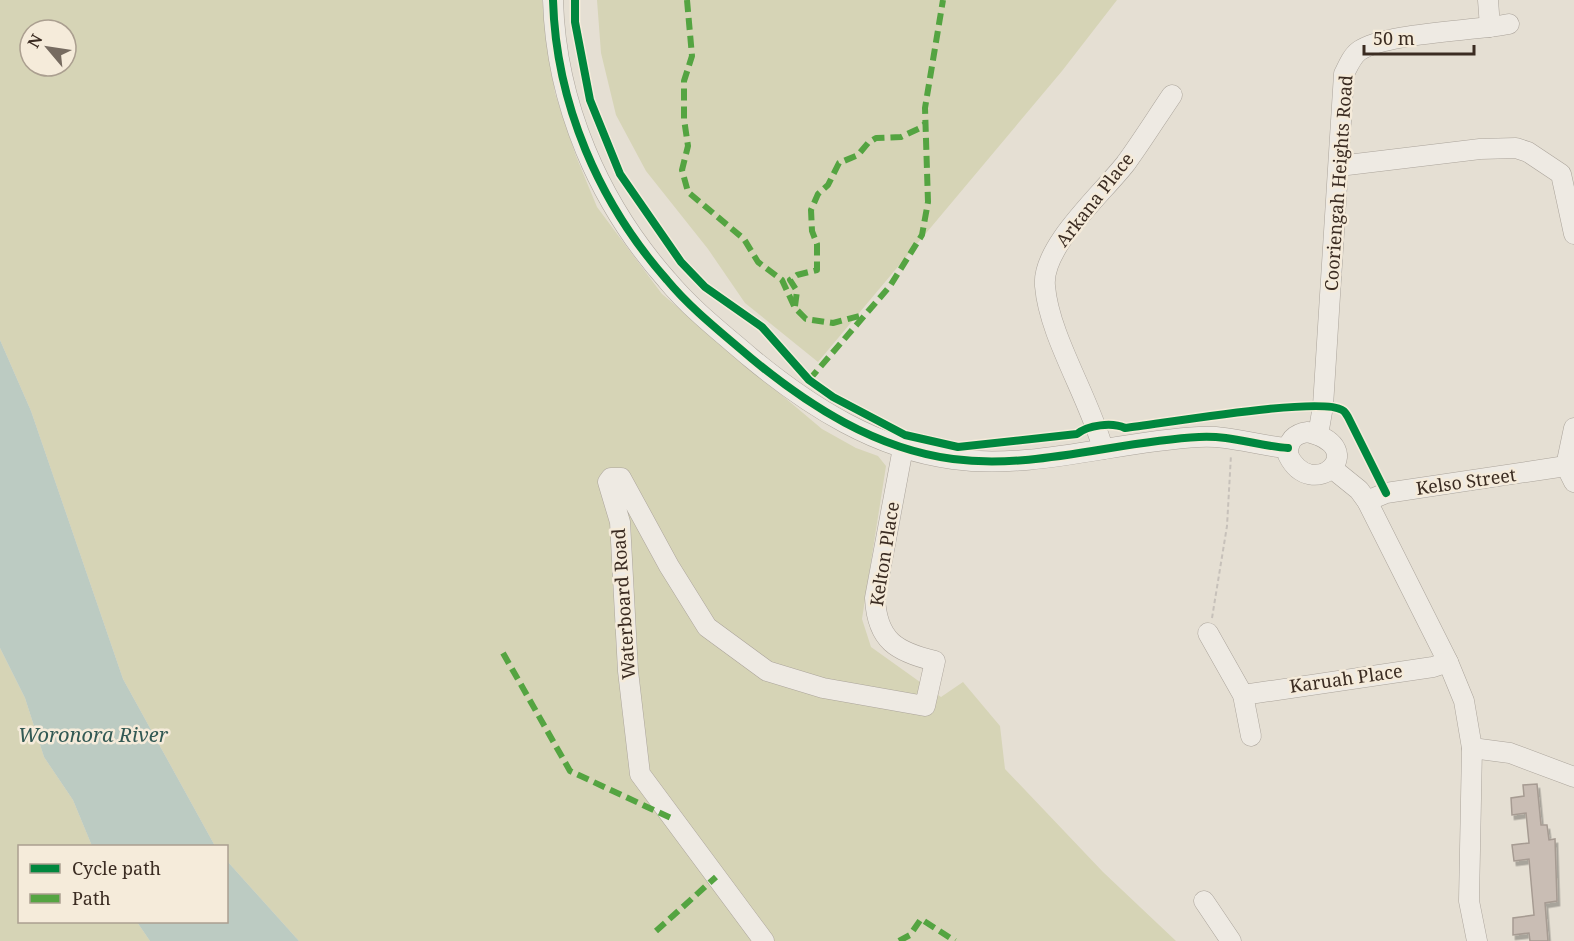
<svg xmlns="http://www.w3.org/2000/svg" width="1574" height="941" viewBox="0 0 1574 941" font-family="'Noto Serif',serif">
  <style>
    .green { fill: #d6d4b6; fill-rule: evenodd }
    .water { fill: #bccbc2 }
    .building { fill: #c9bdb4; stroke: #a69b92; stroke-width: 1.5; filter: url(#shadow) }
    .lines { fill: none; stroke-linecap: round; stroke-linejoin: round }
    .minor-casing { stroke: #aba49b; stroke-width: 21 }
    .path { stroke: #c7c1ba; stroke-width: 2; stroke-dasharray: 4.5 3; stroke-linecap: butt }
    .minor { stroke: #eeeae3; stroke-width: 20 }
    .quiet { stroke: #54a441; stroke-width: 6; stroke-dasharray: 12 6; stroke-linecap: butt }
    .cycleway-casing { stroke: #f5ebda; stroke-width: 11 }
    .cycleway { stroke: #00873e; stroke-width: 8 }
    .labels { text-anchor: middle; stroke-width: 5; stroke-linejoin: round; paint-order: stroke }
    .street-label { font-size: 18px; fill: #3b2c22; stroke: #f5ebda }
    .water-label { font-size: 20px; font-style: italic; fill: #325954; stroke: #f5ebda }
  </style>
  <defs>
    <filter id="shadow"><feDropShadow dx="2.5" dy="4.5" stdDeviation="0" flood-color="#0004"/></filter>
  </defs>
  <rect width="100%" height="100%" fill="#e5dfd3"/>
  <g class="green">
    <path d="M0,0H542L555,93L576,156L597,207L662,294L822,429L856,448L878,456L886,466L862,619L871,647L941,697L963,682L1000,726L1005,769L1103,872L1176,941H299L227,861L226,846H215L123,679L31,411L0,340ZM30,30H66V66H30Z"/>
    <polygon points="597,0 1117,0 1062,71 818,362 745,303 708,249 646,171 616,115 601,53"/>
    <polygon points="0,648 25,698 44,757 73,800 92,846 20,846 20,922 137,922 150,941 0,941"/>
  </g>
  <g class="water">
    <polygon points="0,340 31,411 123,679 215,846 92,846 73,800 44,757 25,698 0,648"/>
    <polygon points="227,861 299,941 150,941 137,922 226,922"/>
  </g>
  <polygon class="building" points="1537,784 1541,825 1547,825 1549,840 1555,839 1557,901 1545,903 1548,941 1530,941 1529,933 1513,935 1513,918 1534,915 1529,859 1514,861 1512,845 1529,843 1526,813 1512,815 1511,798 1524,796 1523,785"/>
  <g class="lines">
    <defs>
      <g id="minor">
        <path d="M553,0C556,104 599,203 667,280C691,309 722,333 751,358C809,406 876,449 953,459C1035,470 1117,441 1199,437C1230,435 1258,446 1288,448"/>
        <polyline points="1488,0 1490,27"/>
        <polyline points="1339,166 1480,149 1516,148 1528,152 1561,174 1574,234"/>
        <polyline points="1574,428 1566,466 1574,482"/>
        <path d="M1308,432C1373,449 1312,504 1288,455C1288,441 1293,434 1308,432Z"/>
        <path d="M1318,435L1323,406L1344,74C1348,66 1352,56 1359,51C1384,33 1474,31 1509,24"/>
        <path d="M1103,449C1089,397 1049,336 1045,286C1041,247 1103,193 1126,163C1142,141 1157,117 1172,95"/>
        <polyline points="1333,469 1359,490 1367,501 1448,662 1464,701 1472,748 1469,901 1477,941"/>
        <polyline points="1367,501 1386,493 1566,466"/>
        <polyline points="1208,633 1243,695 1251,736"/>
        <polyline points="1243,695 1433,667 1448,662"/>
        <polyline points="1472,748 1510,753 1574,777"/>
        <polyline points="1204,901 1231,941"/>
        <path d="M764,941L640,774L628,671L620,522L608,482L611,478H621L669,566L707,627L767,671L823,688L925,706L935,661C897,652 877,641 875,598L903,448"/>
      </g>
    </defs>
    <use href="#minor" class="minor-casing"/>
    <polyline class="path" points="1212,618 1227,526 1231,455"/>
    <use href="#minor" class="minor"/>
    <g class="quiet">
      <polyline points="687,0 692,56 684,81 684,119 688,146 682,170 688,192 744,239 758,262 782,280 795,308 806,319 833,323 863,315"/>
      <polyline points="795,306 797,291 790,280 797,275 817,270 817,244 812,231 811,210 818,194 828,185 839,163 858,155 868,143 876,138 901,137 920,128 926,123"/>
      <polyline points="809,380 890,286 922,235 928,202 925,108 943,0"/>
      <polyline points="503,653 570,771 673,819"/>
      <polyline points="656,931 716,877"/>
      <polyline points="899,941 910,935 921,919 955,941"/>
    </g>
    <defs>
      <g id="cycleway">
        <path d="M553,0C556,104 599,203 667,280C691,309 722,333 751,358C809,406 876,449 953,459C1035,470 1117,441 1199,437C1230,435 1258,446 1288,448"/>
        <path d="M575,0V22L590,100L620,174L681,262L705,287L762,327L809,380L833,397L905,435L958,447L1077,434C1088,425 1112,422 1125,428C1161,424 1320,396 1342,410C1345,411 1346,414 1348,417L1386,493"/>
      </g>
    </defs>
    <use href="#cycleway" class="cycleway-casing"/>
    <use href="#cycleway" class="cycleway"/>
  </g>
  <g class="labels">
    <g class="street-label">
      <text transform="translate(1339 183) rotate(-86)" y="6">Cooriengah Heights Road</text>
      <text transform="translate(1095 200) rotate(-52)" y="6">Arkana Place</text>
      <text transform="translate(1466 482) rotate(-8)" y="6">Kelso Street</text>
      <text transform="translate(885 554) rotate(-81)" y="6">Kelton Place</text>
      <text transform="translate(624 604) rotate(-94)" y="6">Waterboard Road</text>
      <text transform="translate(1346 679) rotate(-8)" y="6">Karuah Place</text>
    </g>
    <g class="water-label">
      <text x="93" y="742">Woronora River</text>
    </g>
  </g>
  <rect x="18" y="845" width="210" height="78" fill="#f5ebda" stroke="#ab9f90" stroke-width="1.5"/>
  <rect x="30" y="864" width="30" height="9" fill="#00873e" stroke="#ab9f90" stroke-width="1.5"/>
  <text x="72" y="875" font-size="18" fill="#3b2c22">Cycle path</text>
  <rect x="30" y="894" width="30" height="9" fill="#54a441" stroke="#ab9f90" stroke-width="1.5"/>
  <text x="72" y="905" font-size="18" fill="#3b2c22">Path</text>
  <g transform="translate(48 48) rotate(299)"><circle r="28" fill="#f5ebda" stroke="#ab9f90" stroke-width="1.5"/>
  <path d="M0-4.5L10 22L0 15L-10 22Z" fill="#766b60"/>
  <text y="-9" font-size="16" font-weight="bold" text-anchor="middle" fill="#3b2c22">N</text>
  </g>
  <path d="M1364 45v9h110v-9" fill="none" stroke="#3b2c22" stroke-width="3"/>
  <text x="1373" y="45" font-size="18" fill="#3b2c22" stroke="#f5ebda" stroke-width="4.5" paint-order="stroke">50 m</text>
</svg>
